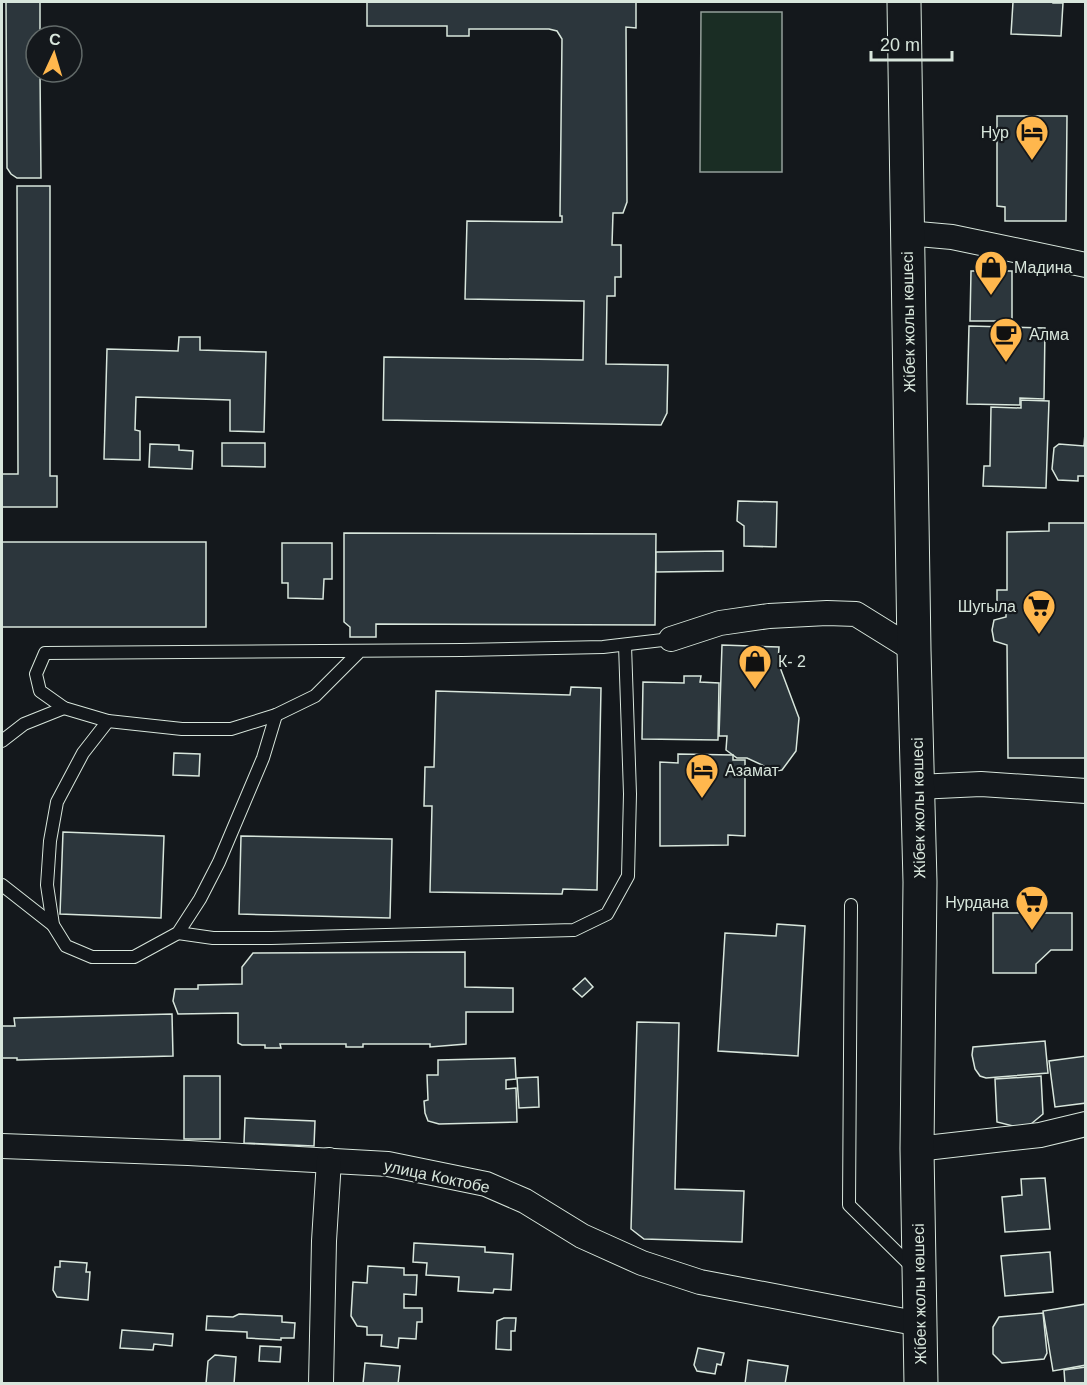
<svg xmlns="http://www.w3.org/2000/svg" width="1087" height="1385" viewBox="0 0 1087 1385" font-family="Helvetica,sans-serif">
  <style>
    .green { fill: #1a2d24; stroke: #939e99; stroke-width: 1.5 }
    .building { fill: #2c363c; stroke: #d8e6dc; stroke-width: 1.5 }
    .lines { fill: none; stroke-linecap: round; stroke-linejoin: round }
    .service-casing { stroke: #d8e6dc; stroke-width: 14 }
    .minor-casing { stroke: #d8e6dc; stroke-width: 26 }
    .trunk-casing { stroke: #d8e6dc; stroke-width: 35 }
    .service { stroke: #14181c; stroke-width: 12 }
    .minor { stroke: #14181c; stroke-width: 24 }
    .trunk { stroke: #14181c; stroke-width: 33 }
    .labels { text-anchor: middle; stroke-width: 4.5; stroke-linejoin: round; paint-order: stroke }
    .poi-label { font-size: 16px; fill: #d8e6dc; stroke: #14181c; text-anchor: start }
    .street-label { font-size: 16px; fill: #d8e6dc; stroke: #14181c }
  </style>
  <rect width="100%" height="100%" fill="#14181c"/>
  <polygon class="green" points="701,12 782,12 782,172 700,172"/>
  <g class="building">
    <polygon points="6,2 40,2 40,36 36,36 36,72 40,72 41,178 17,178 11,174 7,168"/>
    <polygon points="367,2 636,2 636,28 626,27 627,202 623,213 613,213 612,245 621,245 621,277 615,277 615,296 607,296 606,364 668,365 667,413 661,425 383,420 384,357 583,360 584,301 465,299 467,221 562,222 562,216 560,216 562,39 557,31 549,29 469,29 469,36 447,36 447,26 367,26"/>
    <polygon points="1013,2 1053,2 1053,3 1063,3 1061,36 1011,34"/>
    <polygon points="997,116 1067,116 1066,221 1005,221 1005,207 997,206"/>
    <polygon points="17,186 50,186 50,476 57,476 57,507 2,507 2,474 18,474"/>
    <polygon points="971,271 1012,271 1012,321 970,321"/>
    <polygon points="969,326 1045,328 1044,399 1020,398 1020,405 967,404"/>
    <polygon points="179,337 200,337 200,350 266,352 264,432 230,431 230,400 136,397 135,430 140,431 140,460 104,459 107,349 178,351"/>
    <polygon points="1021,400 1049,401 1046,488 983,486 984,466 990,466 991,407 1021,408"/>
    <polygon points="1085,433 1086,476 1078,476 1078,481 1058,480 1052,469 1054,448 1059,444 1084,446"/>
    <polygon points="222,443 265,443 265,467 222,466"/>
    <polygon points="150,444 179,445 179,450 193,451 192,469 149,467"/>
    <polygon points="738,501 777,502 776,547 744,546 744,526 737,521"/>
    <polygon points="1049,523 1086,523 1086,758 1008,758 1007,645 994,641 992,630 994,620 1006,617 1006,606 997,606 997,590 1007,590 1007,532 1049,531"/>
    <polygon points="344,533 656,534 655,625 376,624 376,637 350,637 350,627 344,622"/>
    <rect x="2" y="542" width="204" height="85"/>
    <polygon points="282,543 332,543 332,579 324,579 323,599 288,598 288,583 282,583"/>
    <polygon points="723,551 723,571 656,572 656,552"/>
    <polygon points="722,645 779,647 778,662 799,718 796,751 782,770 775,771 747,758 737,758 726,750 727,736 719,736"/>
    <polygon points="684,676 701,676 700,682 719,683 718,740 642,739 643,682 684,683"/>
    <polygon points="571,687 601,688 597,890 563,889 562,894 430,892 432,806 424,806 425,767 434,767 436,691 570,695"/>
    <polygon points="174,753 200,754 199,776 173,775"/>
    <polygon points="678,754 733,755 733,760 745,760 745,836 728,835 728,845 660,846 660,762 678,763"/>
    <polygon points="63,832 164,836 161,918 60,914"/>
    <polygon points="241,836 392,839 390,918 239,914"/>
    <polygon points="993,913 1072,913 1072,950 1051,950 1036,964 1036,973 993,973"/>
    <polygon points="777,924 805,926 798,1056 718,1051 725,933 776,936"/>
    <polygon points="465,952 465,987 513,988 513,1012 466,1012 466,1044 430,1047 430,1044 363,1044 363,1047 346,1047 346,1044 280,1044 281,1048 265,1048 265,1045 242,1045 238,1043 238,1013 178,1014 173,1001 175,989 198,989 198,985 242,984 242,967 253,953"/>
    <polygon points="585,978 593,987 582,997 573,989"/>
    <polygon points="172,1014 173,1056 17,1060 17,1058 2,1058 2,1026 15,1026 14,1018"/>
    <polygon points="637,1022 679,1023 675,1189 744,1191 742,1242 644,1239 631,1229"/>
    <polygon points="1045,1041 1048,1073 986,1078 980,1076 975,1069 972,1055 973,1047"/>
    <polygon points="1086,1056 1086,1103 1055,1107 1049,1061"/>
    <polygon points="515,1058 516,1079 506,1080 506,1089 516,1088 517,1122 439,1124 428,1121 425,1113 424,1101 428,1100 427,1075 438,1075 438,1060"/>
    <rect x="184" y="1076" width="36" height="63"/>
    <polygon points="1041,1076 1043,1114 1025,1129 997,1122 995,1079"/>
    <polygon points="538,1077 539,1107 519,1108 517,1078"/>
    <polygon points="245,1118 315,1121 314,1146 244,1143"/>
    <polygon points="1045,1178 1050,1229 1005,1232 1002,1197 1022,1195 1021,1179"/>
    <polygon points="414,1243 485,1247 485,1252 513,1254 511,1290 494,1289 493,1293 458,1291 459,1277 426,1275 427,1263 413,1262"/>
    <polygon points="1050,1252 1053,1292 1005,1296 1001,1256"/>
    <polygon points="60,1261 87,1263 86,1272 90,1272 88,1300 57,1297 53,1290 55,1267 60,1267"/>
    <polygon points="368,1266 404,1268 404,1275 417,1275 416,1295 404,1294 404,1308 422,1308 422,1322 417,1322 416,1339 399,1338 398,1348 381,1346 382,1335 367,1335 367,1327 357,1326 351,1316 353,1282 367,1283"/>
    <polygon points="1086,1304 1086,1365 1053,1371 1043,1311"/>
    <polygon points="1043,1313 1047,1353 1044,1359 1002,1363 993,1354 993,1327 999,1317"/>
    <polygon points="239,1314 282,1316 282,1322 295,1323 294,1338 281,1338 281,1340 247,1338 247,1332 206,1330 207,1316 233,1317"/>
    <polygon points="504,1318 516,1318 515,1331 511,1331 511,1350 496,1349 497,1321"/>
    <polygon points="122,1330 173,1334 172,1346 154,1344 153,1350 120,1348"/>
    <polygon points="260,1346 281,1347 280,1362 259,1361"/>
    <polygon points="698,1348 724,1353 721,1365 717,1364 715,1374 697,1371 694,1365"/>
    <polygon points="215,1355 236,1357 234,1384 206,1384 208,1361"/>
    <polygon points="748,1360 788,1366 785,1384 745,1384"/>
    <polygon points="365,1363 400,1366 398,1384 363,1384"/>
    <polygon points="1086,1367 1086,1384 1065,1384 1064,1370"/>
  </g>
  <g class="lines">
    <defs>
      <g id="service">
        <polyline points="360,651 315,696 276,715 231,729 182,729 108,721 64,708 40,691 36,674 45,653 462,650 603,647 671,639"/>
        <polyline points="108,721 83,753 57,802 50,841 47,885 53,925 66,946 92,957 134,957 178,933 200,899 219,862 263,758 276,715"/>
        <polyline points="2,741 24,724 64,708"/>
        <polyline points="2,885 53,925"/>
        <polyline points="851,905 849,1205 912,1267"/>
        <polyline points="178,933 213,938 271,938 574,930 607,914 628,876 630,794 625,645"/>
      </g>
      <g id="minor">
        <polyline points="907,233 952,237 1086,265"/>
        <polyline points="671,639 720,623 769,616 827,613 856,614 914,650"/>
        <polyline points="917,787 981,784 1086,791"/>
        <polyline points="2,1146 188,1153 388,1164 486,1184 525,1201 582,1236 642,1263 700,1282 920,1324"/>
        <polyline points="917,1149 1040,1135 1086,1124"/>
        <polyline points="321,1384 324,1241 329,1160"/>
      </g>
      <polyline id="trunk" points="904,2 914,650 920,882 917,1149 921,1384"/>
    </defs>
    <use href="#service" class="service-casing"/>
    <use href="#minor" class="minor-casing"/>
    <use href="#trunk" class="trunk-casing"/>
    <use href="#service" class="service"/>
    <use href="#minor" class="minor"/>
    <use href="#trunk" class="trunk"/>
  </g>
  <defs>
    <symbol id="hotel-pin" viewBox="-11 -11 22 30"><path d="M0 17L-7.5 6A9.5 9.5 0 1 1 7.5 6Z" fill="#ffb74d" stroke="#14181c"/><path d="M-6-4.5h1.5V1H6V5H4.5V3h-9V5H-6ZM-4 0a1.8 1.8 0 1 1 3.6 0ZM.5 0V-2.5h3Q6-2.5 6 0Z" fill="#111"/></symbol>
    <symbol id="shop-pin" viewBox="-11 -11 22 30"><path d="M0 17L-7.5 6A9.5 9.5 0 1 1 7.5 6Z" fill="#ffb74d" stroke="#14181c"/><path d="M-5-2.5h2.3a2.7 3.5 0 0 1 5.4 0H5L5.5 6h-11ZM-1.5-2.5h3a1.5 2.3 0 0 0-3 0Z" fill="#111"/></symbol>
    <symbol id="cafe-pin" viewBox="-11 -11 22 30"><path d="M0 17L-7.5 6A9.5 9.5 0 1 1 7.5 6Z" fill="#ffb74d" stroke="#14181c"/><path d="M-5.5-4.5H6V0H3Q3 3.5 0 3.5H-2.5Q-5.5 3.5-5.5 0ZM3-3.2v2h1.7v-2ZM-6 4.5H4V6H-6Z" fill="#111"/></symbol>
    <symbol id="supermarket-pin" viewBox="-11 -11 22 30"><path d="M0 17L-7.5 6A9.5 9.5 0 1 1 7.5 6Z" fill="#ffb74d" stroke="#14181c"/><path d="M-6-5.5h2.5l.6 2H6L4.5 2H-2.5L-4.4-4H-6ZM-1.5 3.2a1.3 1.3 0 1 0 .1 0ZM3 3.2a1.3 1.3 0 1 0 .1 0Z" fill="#111"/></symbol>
  </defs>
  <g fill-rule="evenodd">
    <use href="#hotel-pin" x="1013" y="113" width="38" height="52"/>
    <use href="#shop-pin" x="972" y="248" width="38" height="52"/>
    <use href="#cafe-pin" x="987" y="315" width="38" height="52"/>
    <use href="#supermarket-pin" x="1020" y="587" width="38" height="52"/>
    <use href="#shop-pin" x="736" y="642" width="38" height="52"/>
    <use href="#hotel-pin" x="683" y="751" width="38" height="52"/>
    <use href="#supermarket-pin" x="1013" y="883" width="38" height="52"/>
  </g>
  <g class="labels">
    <g class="poi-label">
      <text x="1009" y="138" text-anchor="end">Нур</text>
      <text x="1014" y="273">Мадина</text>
      <text x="1029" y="340">Алма</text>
      <text x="1016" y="612" text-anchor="end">Шугыла</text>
      <text x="778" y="667">К- 2</text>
      <text x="725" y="776">Азамат</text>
      <text x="1009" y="908" text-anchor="end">Нурдана</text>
    </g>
    <g class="street-label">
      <text transform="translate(908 322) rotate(-91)" y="6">Жібек жолы көшесі</text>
      <text transform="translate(918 808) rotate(-91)" y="6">Жібек жолы көшесі</text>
      <text transform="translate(437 1176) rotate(12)" y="6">улица Коктобе</text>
      <text transform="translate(919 1294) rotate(-91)" y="6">Жібек жолы көшесі</text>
    </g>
  </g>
  <rect width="1087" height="1385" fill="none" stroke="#d8e6dc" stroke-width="6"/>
  <g transform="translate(54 54) rotate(4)"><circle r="28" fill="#14181c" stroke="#626a69" stroke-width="1.5"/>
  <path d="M0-4.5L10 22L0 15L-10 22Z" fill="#ffb74d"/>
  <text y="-9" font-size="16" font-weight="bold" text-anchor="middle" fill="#d8e6dc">С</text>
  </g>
  <path d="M871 51v9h81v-9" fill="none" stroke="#d8e6dc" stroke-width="3"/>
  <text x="880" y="51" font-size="18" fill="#d8e6dc" stroke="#14181c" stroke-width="4.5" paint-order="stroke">20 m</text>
</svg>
